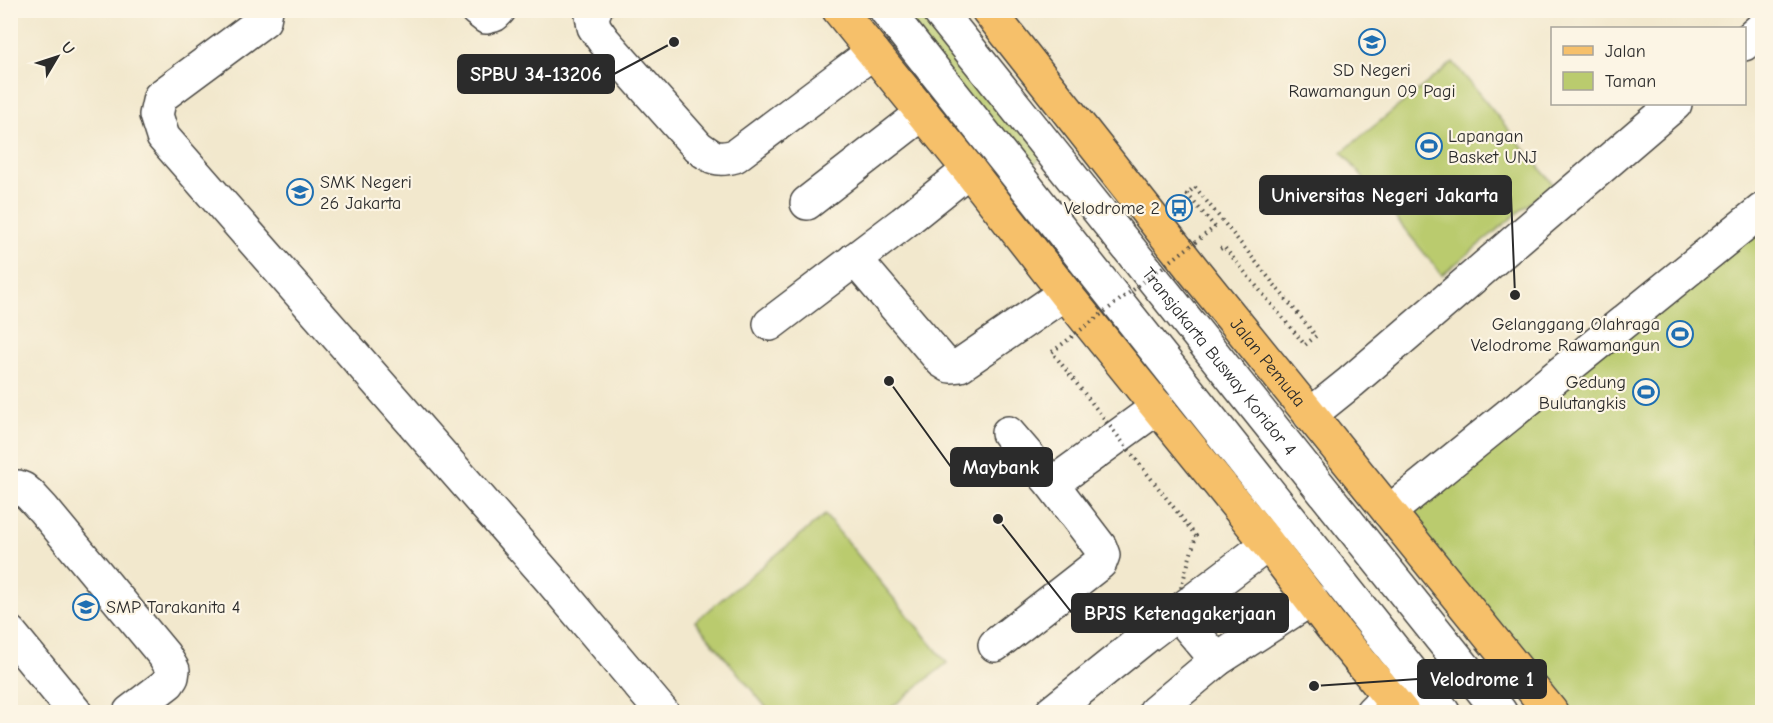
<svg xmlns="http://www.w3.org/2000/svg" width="1773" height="723" viewBox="0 0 1773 723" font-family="'Comic Neue',sans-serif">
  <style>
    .green { fill: #bacb6e; stroke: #727b4c; stroke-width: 1.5 }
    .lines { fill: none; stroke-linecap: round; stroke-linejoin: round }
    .minor-casing { stroke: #494743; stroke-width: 36 }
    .major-casing { stroke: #494743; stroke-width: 36 }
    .path { stroke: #494743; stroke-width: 4; stroke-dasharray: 1.5 4.5; stroke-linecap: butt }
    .minor { stroke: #fff; stroke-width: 33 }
    .major { stroke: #f6c06b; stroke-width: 33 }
    .path-bridge { stroke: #494743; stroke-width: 4; stroke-dasharray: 1.5 4.5; stroke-linecap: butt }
    .labels { text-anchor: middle; stroke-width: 4.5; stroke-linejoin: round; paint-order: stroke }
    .poi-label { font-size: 18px; fill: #2b2b2b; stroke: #fcf5e5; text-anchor: start }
    .street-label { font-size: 18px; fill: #2b2b2b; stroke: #fcf5e5 }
    .leader { fill: none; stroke: #2b2b2b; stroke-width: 2 }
    .callout-dot { fill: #2b2b2b; stroke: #fcf5e5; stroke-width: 2 }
    .callout { fill: #2b2b2b; stroke: #2b2b2b; stroke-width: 2 }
    .callout-label { font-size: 20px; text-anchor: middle; font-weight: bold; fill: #fff }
  </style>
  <rect width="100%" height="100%" fill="#fcf5e5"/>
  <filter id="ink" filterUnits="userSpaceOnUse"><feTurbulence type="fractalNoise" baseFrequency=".0167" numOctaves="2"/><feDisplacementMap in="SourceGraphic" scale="12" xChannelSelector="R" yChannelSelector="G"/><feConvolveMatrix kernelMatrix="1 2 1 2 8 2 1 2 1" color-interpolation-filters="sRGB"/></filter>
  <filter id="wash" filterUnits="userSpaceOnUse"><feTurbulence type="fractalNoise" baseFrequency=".008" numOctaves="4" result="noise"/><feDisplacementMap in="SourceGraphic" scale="24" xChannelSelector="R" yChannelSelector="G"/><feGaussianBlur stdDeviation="1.35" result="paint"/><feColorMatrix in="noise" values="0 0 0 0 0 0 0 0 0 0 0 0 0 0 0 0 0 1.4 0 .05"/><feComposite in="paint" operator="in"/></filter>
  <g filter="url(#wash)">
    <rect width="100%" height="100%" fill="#f2e8cd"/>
    <g class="green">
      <polygon points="885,11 938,11 1050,151 1018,177"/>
      <polygon points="1453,62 1553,184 1442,275 1342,152"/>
      <polygon points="1762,192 1762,712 1551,712 1389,512"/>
      <polygon points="825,515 947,663 886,712 770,712 695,621"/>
    </g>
  </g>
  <g filter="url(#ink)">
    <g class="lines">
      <defs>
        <g id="minor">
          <polyline points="266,10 264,20 160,97 156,115 163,137 550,579 662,712"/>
          <polyline points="477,10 486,17 494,15 499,10"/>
          <path d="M595,10L592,15L594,27L604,41L698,147C713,158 717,161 735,156L873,52"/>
          <polyline points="886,10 1443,712"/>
          <path id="s1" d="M938,10L1500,712"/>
          <polyline points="1744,44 1762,28"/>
          <polyline points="807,203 923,113"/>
          <polyline points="855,259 942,361 950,366 960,365 1065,293"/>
          <polyline points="770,324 903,223 969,170"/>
          <polyline points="1310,415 1351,382 1675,104"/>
          <polyline points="1008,433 1052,484 1158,407"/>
          <polyline points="10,491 18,487 23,489 30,495 43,509 164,655 173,670 172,677 168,683 130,712"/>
          <polyline points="1389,512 1762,210"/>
          <polyline points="1177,613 1217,660"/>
          <polyline points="10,633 75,712"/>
          <polyline points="995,645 1100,563 1103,555 1100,547 1052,484"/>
          <polyline points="1052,712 1148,635 1268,544"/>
          <polyline points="1155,712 1217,660 1311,599"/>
          <polyline points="1372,712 1388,696"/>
        </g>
        <g id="major">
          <polyline points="839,10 969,170 1065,293 1268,544 1331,626 1402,712"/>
          <path id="s2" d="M988,10L1194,271L1551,712"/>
        </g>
      </defs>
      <use href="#minor" class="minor-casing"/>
      <use href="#major" class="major-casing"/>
      <polyline class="path" points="1215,227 1187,194 1195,187 1316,336 1305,345 1224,247 1220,249"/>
      <use href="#minor" class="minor"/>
      <use href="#major" class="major"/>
      <polyline class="path-bridge" points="1181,588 1196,536 1052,352 1215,227"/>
    </g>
  </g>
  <defs>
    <symbol id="school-ring" viewBox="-11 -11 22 22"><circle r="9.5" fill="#fcf5e5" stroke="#1f6fb2" stroke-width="1.5"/><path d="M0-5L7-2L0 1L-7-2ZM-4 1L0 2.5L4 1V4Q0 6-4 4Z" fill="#1f6fb2"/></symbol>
    <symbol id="stadium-ring" viewBox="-11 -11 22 22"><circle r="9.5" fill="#fcf5e5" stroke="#1f6fb2" stroke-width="1.5"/><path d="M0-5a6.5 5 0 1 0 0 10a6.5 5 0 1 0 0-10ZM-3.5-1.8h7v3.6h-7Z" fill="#1f6fb2"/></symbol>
    <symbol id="bus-ring" viewBox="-11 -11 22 22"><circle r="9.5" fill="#fcf5e5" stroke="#1f6fb2" stroke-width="1.5"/><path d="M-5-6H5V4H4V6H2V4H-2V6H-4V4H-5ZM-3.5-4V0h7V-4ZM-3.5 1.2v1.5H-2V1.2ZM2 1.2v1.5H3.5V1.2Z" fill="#1f6fb2"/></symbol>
  </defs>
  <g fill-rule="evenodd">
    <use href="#school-ring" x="1357" y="27" width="30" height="30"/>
    <use href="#stadium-ring" x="1414" y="131" width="30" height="30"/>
    <use href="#school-ring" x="285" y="177" width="30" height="30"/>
    <use href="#bus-ring" x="1164" y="193" width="30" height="30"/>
    <use href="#stadium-ring" x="1665" y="319" width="30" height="30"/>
    <use href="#stadium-ring" x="1631" y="377" width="30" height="30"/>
    <use href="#school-ring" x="71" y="592" width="30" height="30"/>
  </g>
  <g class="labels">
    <g class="poi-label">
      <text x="1372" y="76" text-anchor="middle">SD Negeri<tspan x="1372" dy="21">Rawamangun 09 Pagi</tspan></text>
      <text x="1448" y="142">Lapangan<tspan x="1448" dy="21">Basket UNJ</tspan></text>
      <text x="320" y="188">SMK Negeri<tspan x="320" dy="21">26 Jakarta</tspan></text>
      <text x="1160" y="214" text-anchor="end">Velodrome 2</text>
      <text x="1660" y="330" text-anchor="end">Gelanggang Olahraga<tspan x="1660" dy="21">Velodrome Rawamangun</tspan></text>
      <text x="1626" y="388" text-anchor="end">Gedung<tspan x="1626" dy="21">Bulutangkis</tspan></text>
      <text x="106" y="613">SMP Tarakanita 4</text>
    </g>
    <g class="street-label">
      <text dy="6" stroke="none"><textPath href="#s1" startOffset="450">Transjakarta Busway Koridor 4</textPath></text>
      <text dy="6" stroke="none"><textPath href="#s2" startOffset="450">Jalan Pemuda</textPath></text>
    </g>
  </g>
  <path class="leader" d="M674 42L614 74M1515 295L1511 195M889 381L951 467M998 519L1072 613M1314 686L1418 679"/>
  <g class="callout-dot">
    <circle cx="674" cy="42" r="6"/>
    <circle cx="1515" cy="295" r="6"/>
    <circle cx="889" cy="381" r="6"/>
    <circle cx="998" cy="519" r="6"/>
    <circle cx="1314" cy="686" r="6"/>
  </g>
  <g class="callout">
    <rect x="458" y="55" width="156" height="38" rx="6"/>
    <rect x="1260" y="176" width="251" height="38" rx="6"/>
    <rect x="951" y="448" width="101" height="38" rx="6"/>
    <rect x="1072" y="594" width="216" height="38" rx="6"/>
    <rect x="1418" y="660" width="128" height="38" rx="6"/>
  </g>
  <g class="callout-label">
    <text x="536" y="81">SPBU 34-13206</text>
    <text x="1385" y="202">Universitas Negeri Jakarta</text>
    <text x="1001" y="474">Maybank</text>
    <text x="1180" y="620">BPJS Ketenagakerjaan</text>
    <text x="1482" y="686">Velodrome 1</text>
  </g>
  <rect width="1773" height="723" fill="none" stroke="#fcf5e5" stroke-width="36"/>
  <rect x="1551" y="27" width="195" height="78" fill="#fcf5e5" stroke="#a8a49b" stroke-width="1.5"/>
  <rect x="1563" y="46" width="30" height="9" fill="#f6c06b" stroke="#a8a49b" stroke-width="1.5"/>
  <text x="1605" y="57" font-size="18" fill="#2b2b2b">Jalan</text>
  <rect x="1563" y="72" width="30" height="18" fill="#bacb6e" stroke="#a8a49b" stroke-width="1.5"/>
  <text x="1605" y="87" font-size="18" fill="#2b2b2b">Taman</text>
  <g transform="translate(57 57) rotate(51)" stroke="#fcf5e5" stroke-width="4.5" paint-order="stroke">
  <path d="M0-4.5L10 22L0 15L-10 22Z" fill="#2b2b2b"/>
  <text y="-9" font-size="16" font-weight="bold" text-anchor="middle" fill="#2b2b2b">U</text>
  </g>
</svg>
